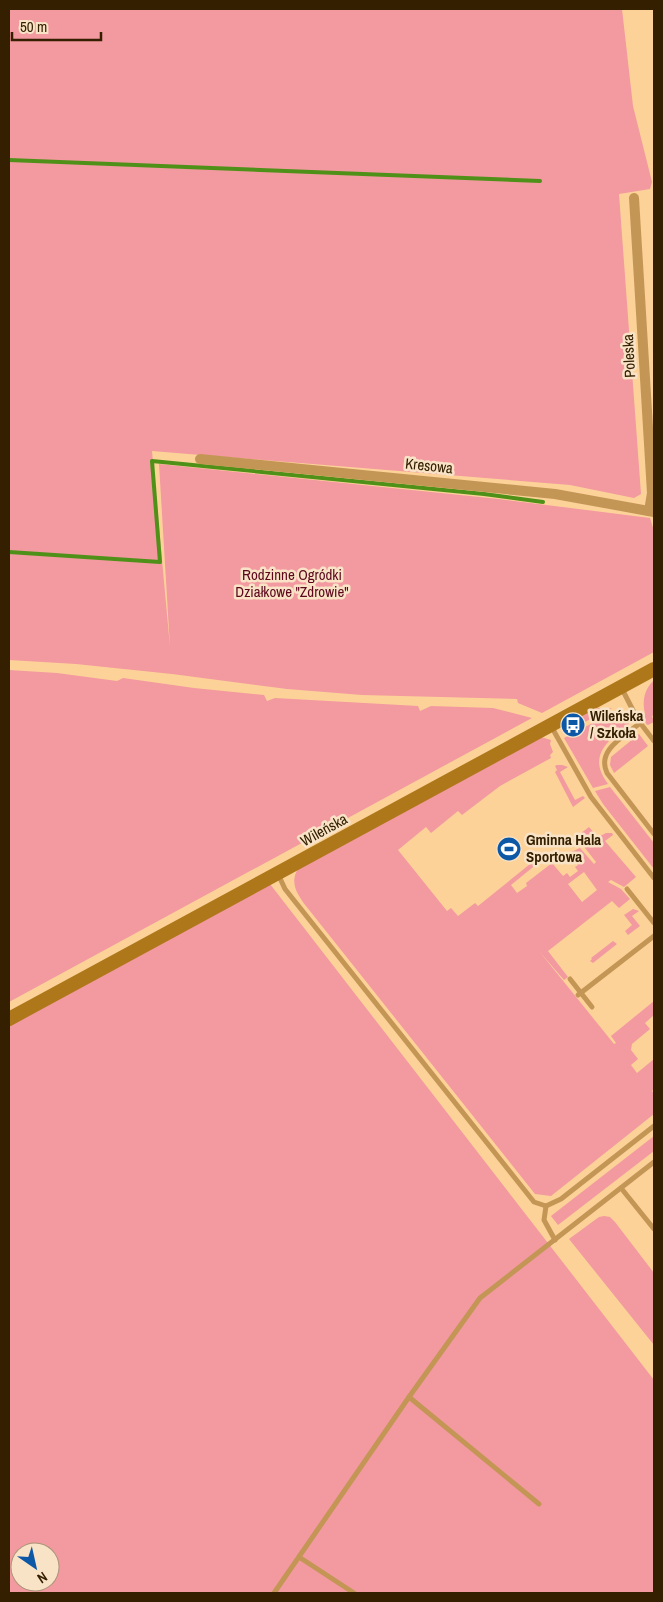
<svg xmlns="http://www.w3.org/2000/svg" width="663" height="1602" viewBox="0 0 663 1602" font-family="'Archivo Narrow',sans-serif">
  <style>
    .green { fill: #f399a0; fill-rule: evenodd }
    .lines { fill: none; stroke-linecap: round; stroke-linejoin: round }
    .stream { stroke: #4f9118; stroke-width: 4 }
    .lane { stroke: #c49655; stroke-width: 5 }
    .street { stroke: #c49655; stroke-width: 10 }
    .secondary { stroke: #ad771a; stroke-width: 14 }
    .labels { text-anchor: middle; stroke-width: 5; stroke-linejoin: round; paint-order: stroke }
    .street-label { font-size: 15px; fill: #342001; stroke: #f8e3c7 }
    .park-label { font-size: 15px; fill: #5c071c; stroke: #f8e3c7 }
    .poi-label { font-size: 15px; font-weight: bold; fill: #342001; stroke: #f8e3c7; text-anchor: start }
  </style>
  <rect width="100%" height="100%" fill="#fcd299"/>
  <g class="green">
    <polygon points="9,9 622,9 633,106 652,182 650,189 619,194 641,494 634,498 570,485 152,451 170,647 159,464 499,499 650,518 654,531 654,652 542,713 518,703 517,699 362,695 287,689 172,674 76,664 9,660"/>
    <polygon points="9,670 57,673 117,681 123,678 194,688 264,695 267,701 275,698 418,706 420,711 431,706 493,708 532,718 9,1002"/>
    <path d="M654,680V715L652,716L654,722L648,725L646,724L643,715L645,714C642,700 644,690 654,680Z"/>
    <polygon points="596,708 612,708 581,724 577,718"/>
    <path d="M611,715L621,717L629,724L617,733V728H607V733H599L596,738L606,739L609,741C595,756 597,769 608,784L593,788L564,738L606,716Z"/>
    <polygon points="639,734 648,746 614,773 610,765 611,757"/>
    <path d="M541,737L551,740L550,744L553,752L550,755L551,758L500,786L462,815L458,811L431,833L426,827L398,850L447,911L451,908L458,916L475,903L478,906L535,860L538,863L511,885L517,893L527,886L526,883L552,863L563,876L567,873L570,877L578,871L575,867L578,865L569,853L580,848L594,864L596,862L585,848V844L606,833H612L613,835L605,841L636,877L624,887L611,880L608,882L621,889L630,899L619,908L612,901L548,951L568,977L564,980L539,951L614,1044L616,1043L611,1036L654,1001V1015L645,1023L650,1029L632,1044L631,1050L638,1059L631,1065L637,1073L654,1059V1089L652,1091L654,1094V1114L551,1196L535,1194L306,906C298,895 289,883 298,869ZM584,872L597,890L582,902L568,884Z"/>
    <polygon points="557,765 562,765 568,767 560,772 575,800 583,796 585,798 573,807 555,772 557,770 555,766"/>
    <polygon points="610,787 654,843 654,869 603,804 595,791"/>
    <polygon points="589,827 594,833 567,847 567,844"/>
    <path d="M270,884L654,1380V1593H9V1026ZM20,1552H50V1582H20Z"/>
    <polygon points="633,909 639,911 632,916 640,926 628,935 625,931 632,925 624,915"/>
    <polygon points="613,941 617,944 593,963 590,961 592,959 591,958"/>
    <polygon points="654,1136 654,1151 558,1225 551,1216"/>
    <polygon points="604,1216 610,1217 615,1222 654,1273 654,1345 569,1239 599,1217"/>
  </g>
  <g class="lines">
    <g class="stream">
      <polyline points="9,160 540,181"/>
      <polyline points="9,552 160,562 152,461 484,494 543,502"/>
    </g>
    <g class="lane">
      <polyline points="621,687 638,720 654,741"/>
      <path d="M640,723C625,736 596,750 607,773L654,834"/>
      <polyline points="551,726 591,797 654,878"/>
      <polyline points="278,874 285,889 534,1202 546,1206 561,1199 654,1126"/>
      <polyline points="627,889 654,923"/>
      <polyline points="570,979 592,1007"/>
      <polyline points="578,995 654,936"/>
      <polyline points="621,1188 654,1229"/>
      <polyline points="546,1206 544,1220 555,1240"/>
      <polyline points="409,1397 539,1504"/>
      <polyline points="299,1557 354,1593"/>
      <polyline points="274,1593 409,1397 480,1298 654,1162"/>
    </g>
    <g class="street">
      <polyline points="634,198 652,493 649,511"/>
      <polyline points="200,459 555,494 654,512"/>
    </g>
    <polyline class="secondary" points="9,1019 654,669"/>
  </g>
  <defs>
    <symbol id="bus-disc" viewBox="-11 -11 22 22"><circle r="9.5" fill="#0c57a6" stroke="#f8e3c7"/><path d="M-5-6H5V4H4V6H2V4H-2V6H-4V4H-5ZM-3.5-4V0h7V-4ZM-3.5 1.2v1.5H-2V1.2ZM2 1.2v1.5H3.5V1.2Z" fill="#fff"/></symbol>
    <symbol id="stadium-disc" viewBox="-11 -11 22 22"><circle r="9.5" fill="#0c57a6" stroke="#f8e3c7"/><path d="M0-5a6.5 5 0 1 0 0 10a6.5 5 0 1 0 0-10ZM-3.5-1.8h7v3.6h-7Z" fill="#fff"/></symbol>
  </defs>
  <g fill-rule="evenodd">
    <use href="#bus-disc" x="559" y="711" width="28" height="28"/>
    <use href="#stadium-disc" x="495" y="835" width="28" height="28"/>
  </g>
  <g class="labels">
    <g class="street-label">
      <text transform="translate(629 356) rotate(-93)" y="5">Poleska</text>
      <text transform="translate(429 466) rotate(6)" y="5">Kresowa</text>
      <text transform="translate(324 830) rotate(-29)" y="5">Wileńska</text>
    </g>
    <g class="park-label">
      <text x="292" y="580">Rodzinne Ogródki<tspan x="292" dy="17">Działkowe "Zdrowie"</tspan></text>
    </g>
    <g class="poi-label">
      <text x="590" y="721">Wileńska<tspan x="590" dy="17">/ Szkoła</tspan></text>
      <text x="526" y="845">Gminna Hala<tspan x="526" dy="17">Sportowa</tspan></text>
    </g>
  </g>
  <rect width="663" height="1602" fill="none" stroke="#342001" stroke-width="20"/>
  <g transform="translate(35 1567) rotate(146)"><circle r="24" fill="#f8e3c7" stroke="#aa9578"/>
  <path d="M0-4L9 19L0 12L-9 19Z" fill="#0c57a6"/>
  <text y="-8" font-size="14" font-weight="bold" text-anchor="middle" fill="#342001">N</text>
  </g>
  <path d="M12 32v8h89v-8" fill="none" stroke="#342001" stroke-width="2.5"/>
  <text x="20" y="32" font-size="15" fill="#342001" stroke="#f8e3c7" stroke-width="4" paint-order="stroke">50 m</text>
</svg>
